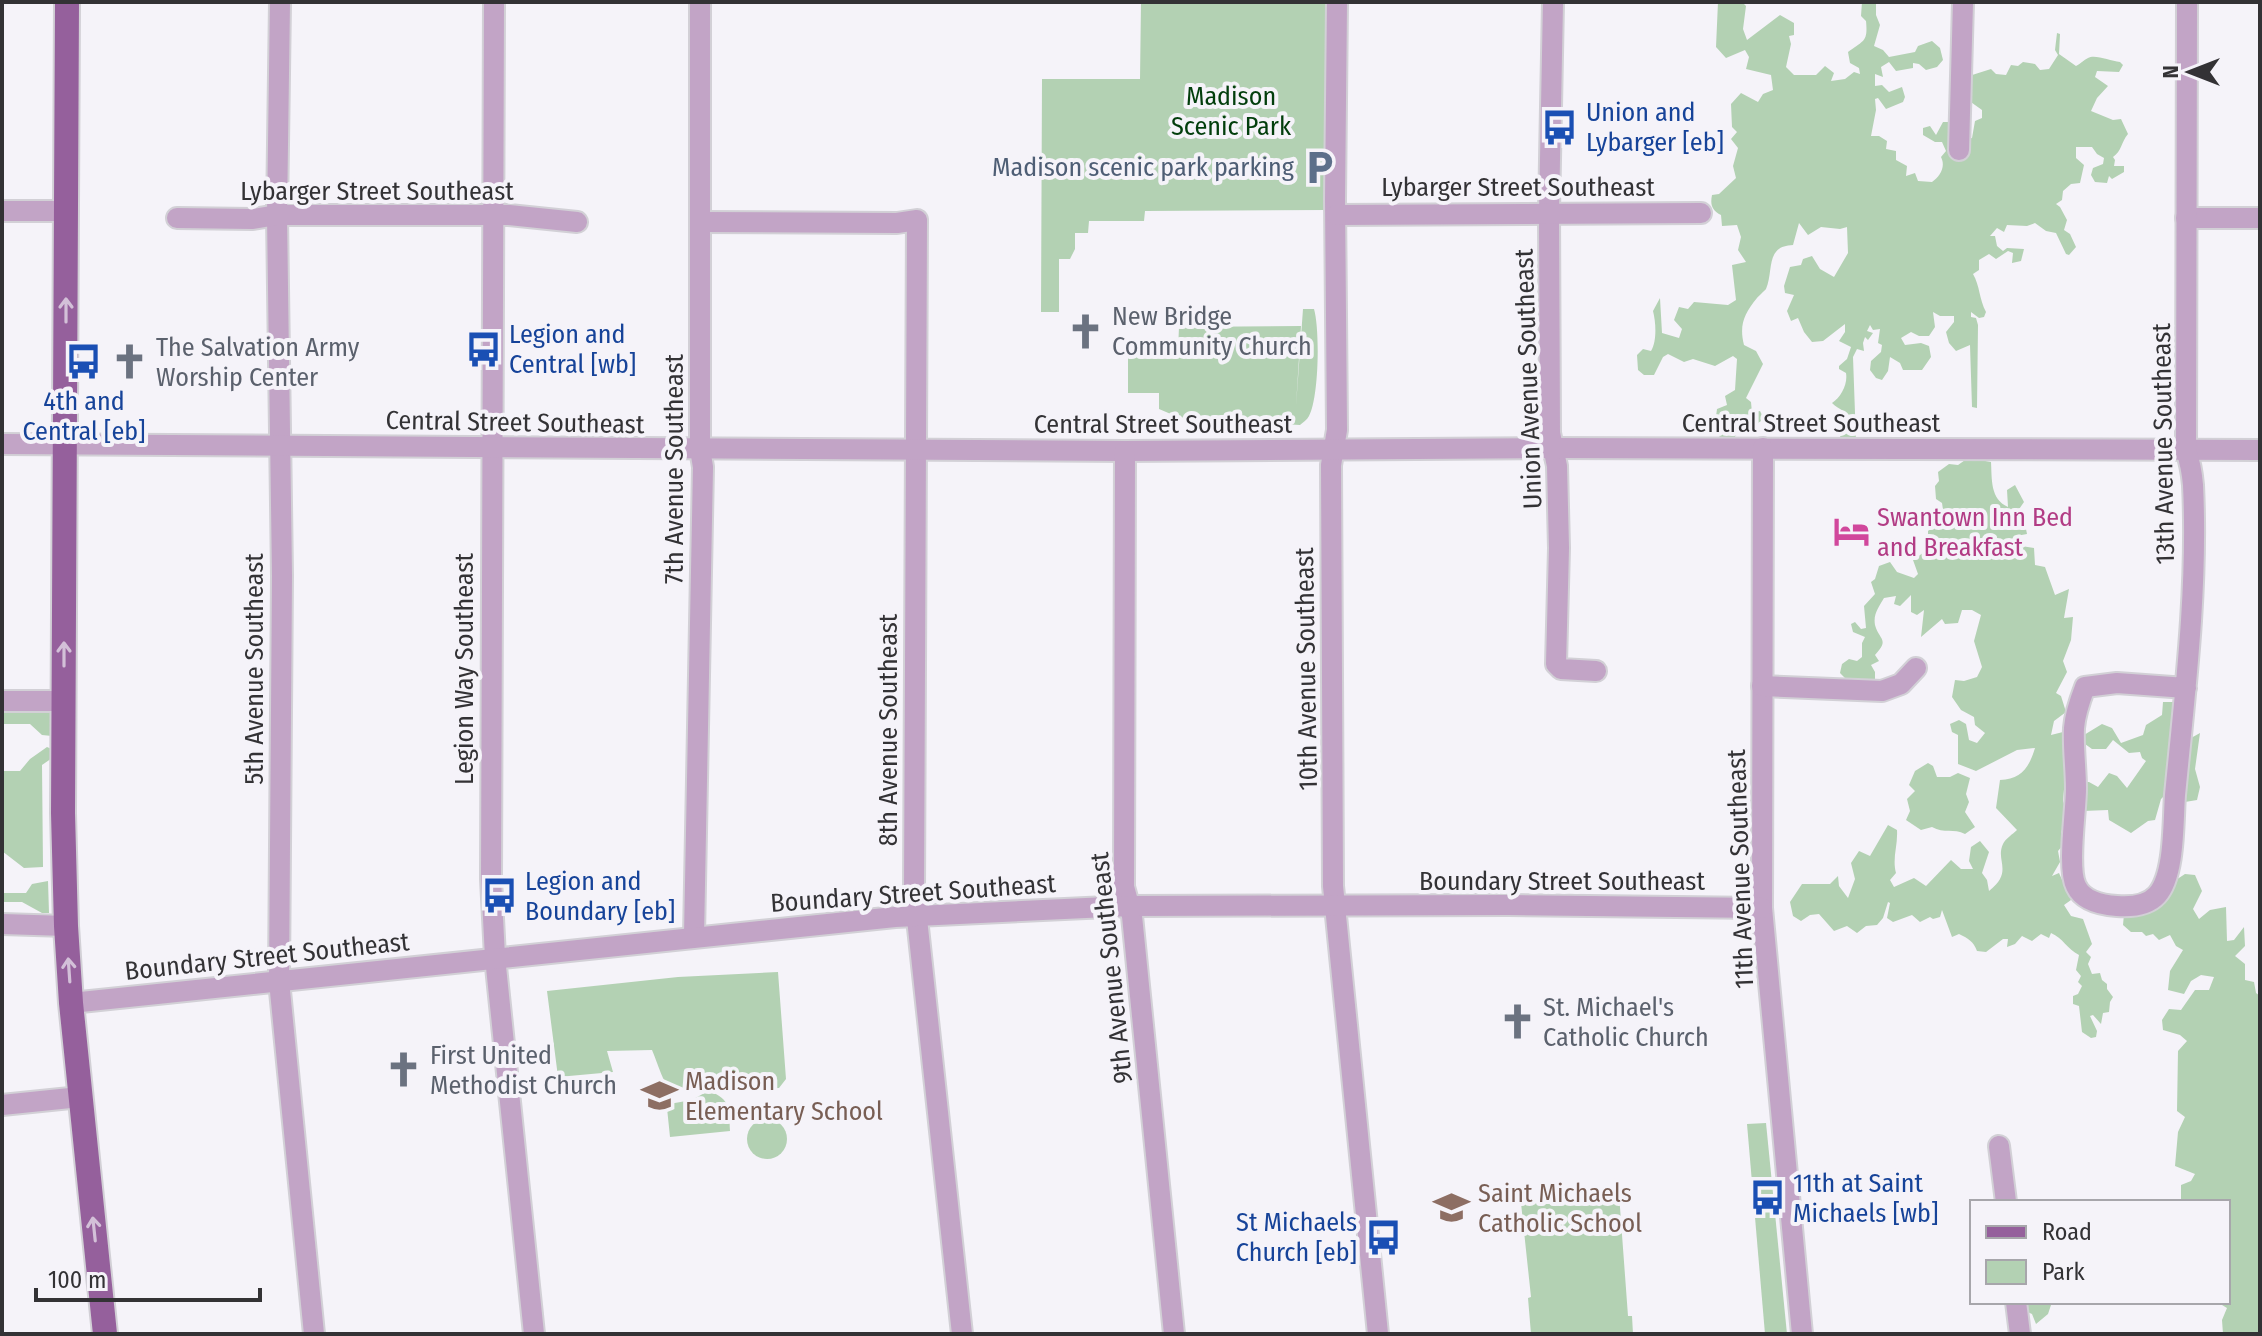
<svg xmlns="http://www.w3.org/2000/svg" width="2262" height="1336" viewBox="0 0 2262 1336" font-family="'Fira Sans Condensed',sans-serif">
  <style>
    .green { fill: #b3d1b3 }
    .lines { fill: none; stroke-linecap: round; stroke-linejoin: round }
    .minor-casing { stroke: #d2d0d6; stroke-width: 24 }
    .major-casing { stroke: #d2d0d6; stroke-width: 28 }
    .minor { stroke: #c2a4c6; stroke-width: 20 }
    .major { stroke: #95609c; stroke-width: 24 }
    .oneway { stroke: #d3c0d8 }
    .labels { text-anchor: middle; stroke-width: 8; stroke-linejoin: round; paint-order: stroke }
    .park-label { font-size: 26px; fill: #023e0c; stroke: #f5f3f9 }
    .transit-label { font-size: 26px; fill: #164399; stroke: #f5f3f9; text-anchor: start }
    .service-label { font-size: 26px; fill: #4e5e75; stroke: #f5f3f9; text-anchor: end }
    .street-label { font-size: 26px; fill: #333235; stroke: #f5f3f9 }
    .worship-label { font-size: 26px; fill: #5b616d; stroke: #f5f3f9; text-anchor: start }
    .hotel-label { font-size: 26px; fill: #b23c85; stroke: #f5f3f9; text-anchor: start }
    .education-label { font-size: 26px; fill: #785e54; stroke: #f5f3f9; text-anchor: start }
  </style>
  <rect width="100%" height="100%" fill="#f5f3f9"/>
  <g class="green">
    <polygon points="1141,2 1330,2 1327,210 1145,211 1144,221 1089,221 1088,233 1075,233 1075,249 1070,259 1059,259 1059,312 1041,312 1042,79 1140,79"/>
    <path d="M1718,2H1742L1746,6L1743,29L1747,40L1780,15L1794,23V35L1789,36L1791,44L1786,67L1794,75H1816L1825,66L1834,73L1831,81L1845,79L1854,72L1860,74L1859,68L1850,63L1848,52C1864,40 1868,42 1866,21L1861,16L1862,2H1876V15L1880,25L1874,46L1883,50L1889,57L1915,52L1918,46L1932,41L1940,48L1943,60L1937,67L1926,70L1919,64L1913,63V68L1896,71L1889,62L1881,67L1883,77L1875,74V86L1882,85L1889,92L1902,87L1905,97L1903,102L1886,109L1878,98L1875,99L1876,110L1871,136H1879L1887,141L1886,149L1896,151V160L1907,166L1906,176L1915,173L1918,181L1932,182C1940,176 1946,167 1941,157L1946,151L1942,142H1935L1923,135V128L1930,126L1936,135L1943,122H1950L1967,139L1972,138L1975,121L1982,118V110L1968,100L1969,76L1991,69L1996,74L2006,75L2011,65L2018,66L2023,62L2035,64L2040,70L2049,69L2058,55L2055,50L2057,33L2060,34L2059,54L2076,66C2080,64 2084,60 2088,58C2095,54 2110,61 2120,62L2123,65L2119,72L2097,71L2095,77L2108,86L2097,98L2091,111L2113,120L2121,119L2128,134C2121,142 2122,151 2113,157L2115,160L2114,166H2124V172L2112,179L2109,176L2107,183L2095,182L2091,175L2093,168L2103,164L2104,158L2097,154L2092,147H2076V158L2084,165L2080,183L2071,184L2063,191L2062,200L2056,204L2060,207L2067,220L2064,230L2070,234L2076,247L2069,255L2066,254L2056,233L2046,231L2035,223L2027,226L2007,225L2004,232L1997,228L1990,236H1995L1997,246L2003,251L2007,248L2024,249L2021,261L2012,263L2013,253L2008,251L1996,259L1989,254L1979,260V270L1973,274C1980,286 1979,299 1986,312L1984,317L1979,318L1971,312V317L1976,318L1978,325L1977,408L1972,407L1970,345L1956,351L1949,343L1946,332L1954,322V316H1940L1933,312L1935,327L1929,336H1919L1911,332L1901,338L1905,345L1921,343L1929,346L1931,357L1922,370H1903L1900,363L1890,357L1888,371L1882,380L1876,378L1870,370L1871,361L1881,352L1882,345L1878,343L1880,329L1873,330L1870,325L1867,331L1873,333L1868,340L1865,337L1863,343L1864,351L1857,349L1853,357L1856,441L1842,440L1840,436L1847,433L1845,423L1851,422C1849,411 1839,410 1832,403C1841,397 1848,384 1846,373L1839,369V366L1847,359L1851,347L1839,341L1845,332V324L1823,341L1812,342L1804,332L1798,318L1791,321L1787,311L1794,295L1785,293L1784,286L1790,267L1801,265L1803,259L1812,256L1820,269L1834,277L1848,253L1847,227L1840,229L1821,227L1808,235L1799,223L1793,245C1765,246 1774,270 1766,289C1765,290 1758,297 1757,298C1744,314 1739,325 1744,345L1756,351L1763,364L1746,398L1751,402L1752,413L1760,411L1764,419L1758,423L1752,417L1747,425L1742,421L1737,426V434L1732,441L1720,437L1714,431L1717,409L1727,405L1725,396L1735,390L1737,359L1733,356L1715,366L1693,359L1684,362L1668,354L1663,357L1654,375H1644L1638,370L1637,355L1643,349L1651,351C1657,341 1656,323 1653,311L1660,298L1662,333L1679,338L1682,329L1674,320L1679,307L1688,309L1694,302L1728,305L1736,300L1732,265L1746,262L1738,250L1741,237L1737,225L1722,226L1721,215C1712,210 1710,205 1712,195L1719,194L1736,178L1733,166L1738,148L1731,139L1737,132L1732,127L1731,104L1741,93L1758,102L1763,94L1773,90L1771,75L1746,69L1749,57L1745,50L1726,58L1716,47Z"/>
    <path d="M1303,309H1314C1320,329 1319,398 1309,416C1307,420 1303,422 1300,425L1248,422L1247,428C1217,424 1187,422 1159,409V393H1128V350H1178L1179,327L1301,326L1296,406Z"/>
    <path d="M1968,458L1991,462C1992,479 1990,499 2008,507L2007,490L2015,485L2024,502L2015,515L2023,514L2027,534L2016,536L2015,545L2034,548L2035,565L2045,567L2055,595L2069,589L2064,618L2073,617L2071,640L2063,661L2067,672L2056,693L2061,696L2066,712L2054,721L2051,735L2063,732L2066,766L2063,801L2067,813L2061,833L2063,845L2058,851L2060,862L2052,876L2059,873L2071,900L2064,905L2071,916L2083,919L2092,944L2086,952L2091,957L2088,964L2092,974L2100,973L2102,980L2107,984V989L2113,997L2110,1002L2109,1012L2103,1013L2101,1024L2093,1015L2090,1016L2097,1031L2096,1037L2091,1038L2082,1032L2079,1006L2073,1004V996L2078,994L2082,986L2078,982L2081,976L2076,970L2079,955C2067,949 2063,938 2051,933L2049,938L2041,934L2032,941L2022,936L2015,944L2007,947L2008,939H2003L1986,952L1977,951C1973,941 1969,939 1959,934L1952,937L1942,910L1940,917L1933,919L1930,917L1920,922L1912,915L1893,922L1887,918L1890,903L1888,902L1883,918L1877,925L1866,926L1857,933L1847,926L1834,931L1819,914L1810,915L1801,921L1793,916L1790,902L1802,884H1830L1838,876L1839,886L1848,898L1855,879L1851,863L1859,851L1870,856L1888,825L1897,830C1898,846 1892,858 1896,873L1890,880L1894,887L1914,878L1926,886L1951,860L1961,869H1973L1969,861L1971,847L1980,841L1989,852L1982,873L1987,880L1989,891C2014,871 1995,861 2003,844C2005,839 2013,834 2017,830L1996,808L2000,780C2021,779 2029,768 2035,748L2017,750L1976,771L1958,764V735L1952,732L1950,724L1959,720L1966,724L1969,740L1977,743L1985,733L1975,725L1974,717L1961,710L1952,697L1955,680L1964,681L1977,677L1982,667L1974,641L1981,615L1972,610H1962L1958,623L1945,624L1942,619L1921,637L1924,610L1917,615L1911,612V595L1900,606L1894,604L1896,596L1884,598C1879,607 1873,614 1875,625C1879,640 1890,639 1875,655L1879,661L1871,665L1875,672V680L1868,684L1847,680L1840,673L1842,664L1849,659L1857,661L1862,657V643L1865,637L1853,632L1851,624L1855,622L1861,629L1866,628L1864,606L1875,594L1871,582L1875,579L1879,566L1890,562L1897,572L1914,578L1918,574L1913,560L1927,550L1923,546L1928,540V531L1933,526H1940L1944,516L1942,503L1936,499L1935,486L1939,481L1938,472L1949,464L1958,465Z"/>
    <polygon points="2163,702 2174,702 2178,710 2171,722 2191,738 2200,733 2195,769 2200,787 2197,800 2185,802 2170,790 2161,799 2155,820 2148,821 2131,833 2109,820 2108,810 2083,811 2080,782 2089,782 2098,787 2109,773 2117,776 2127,788 2146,761 2142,758 2140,752 2129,753 2113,740 2106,749 2092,749 2085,744 2084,735 2102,724 2112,728 2121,743 2143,735 2146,725 2162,715"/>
    <polygon points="2,711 53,712 52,736 42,735 30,724 2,724"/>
    <polygon points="47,747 54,750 55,756 42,765 43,867 24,868 2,851 2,771 20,771 30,759"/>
    <path d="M1928,763L1933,766L1937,777H1950L1958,773L1970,778L1966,794L1969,802L1965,812L1975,827L1965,834C1954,828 1944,834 1932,827L1921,830L1906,820L1910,811L1907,799L1915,791L1909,785L1915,771Z"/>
    <polygon points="2185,874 2195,875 2202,891 2193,909 2199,919 2210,910 2226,907 2227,941 2234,940 2244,927 2245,946 2235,956 2245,964 2245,980 2254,982 2256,993 2260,996 2260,1334 2223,1334 2222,1320 2227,1308 2217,1302 2228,1302 2228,1202 2181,1202 2181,1185 2191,1181 2195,1174 2175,1166 2178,1132 2185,1117 2177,1111 2178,1051 2187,1041 2180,1035 2163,1030 2162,1020 2169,1009 2181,1010 2195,990 2209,990 2214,977 2201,975 2191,981 2184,994 2168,990 2170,971 2183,950 2176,946 2170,935 2159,940 2153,934 2146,936 2142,932 2131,932 2123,925 2124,914"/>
    <polygon points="48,881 49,913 42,913 22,902 2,902 2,893 26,893 32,884"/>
    <path d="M778,972L786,1079L779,1088L710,1091C731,1100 729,1109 730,1131L670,1137L667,1108L669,1104L692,1100L708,1091C661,1090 669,1092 652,1050L607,1051L613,1072L558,1077L547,991L678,977Z"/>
    <circle cx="767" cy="1139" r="20"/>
    <polygon points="1766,1123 1787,1334 1765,1334 1747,1124"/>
    <polygon points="1619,1194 1628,1316 1632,1316 1633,1334 1531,1334 1528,1298 1531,1297 1521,1203"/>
    <polygon points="2022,1302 2069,1302 2064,1305 2051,1305 2048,1314 2036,1324 2032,1314 2023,1310"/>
  </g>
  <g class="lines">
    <defs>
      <g id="minor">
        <polyline points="280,2 277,215 282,576 279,981 314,1334"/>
        <polyline points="494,2 491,879 495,957 534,1334"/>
        <polyline points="1337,2 1335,199 1337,430 1331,465 1333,886 1378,1334"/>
        <polyline points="1553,2 1549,212 1550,433 1557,466 1559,548 1556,664 1561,669 1596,671"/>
        <polyline points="1959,150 1963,2"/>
        <polyline points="2,211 67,211"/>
        <polyline points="1336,215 1701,213"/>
        <polyline points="177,218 253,219 277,215 509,215 577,222"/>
        <polyline points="2186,218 2260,218"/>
        <polyline points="700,222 897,223 917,220 914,891 962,1334"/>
        <polyline points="2,444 1125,451 1551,448 2260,450"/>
        <polyline points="1763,448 1762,908 1802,1334"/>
        <polyline points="1125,451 1124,887 1132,916 1174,1334"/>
        <polyline points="1762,686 1882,691 1901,684 1916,668"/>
        <path d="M2186,688L2117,683L2085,687C2080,700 2075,714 2074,728C2073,748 2076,769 2076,789C2076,811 2067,868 2076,886C2083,901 2101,905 2117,906C2131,907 2147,906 2157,895C2175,875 2173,822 2175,795C2185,693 2198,588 2193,485C2192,473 2190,462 2186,450L2187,2"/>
        <polyline points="2,701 64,701"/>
        <polyline points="2,924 66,926"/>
        <polyline points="694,936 703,467 700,449 700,2"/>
        <polyline points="71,1003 895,917 1129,906 1508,905 1762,908"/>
        <polyline points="2,1105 80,1097"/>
        <polyline points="1999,1146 2006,1202"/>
        <polyline points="2016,1302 2020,1334"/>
      </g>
      <polyline id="major" points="67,2 63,813 66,926 71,1003 105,1334"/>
    </defs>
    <use href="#minor" class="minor-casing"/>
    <use href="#major" class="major-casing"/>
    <use href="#minor" class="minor"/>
    <use href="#major" class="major"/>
  </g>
  <defs><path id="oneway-shaft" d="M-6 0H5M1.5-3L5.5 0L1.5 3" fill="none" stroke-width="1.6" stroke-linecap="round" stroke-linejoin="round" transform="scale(2)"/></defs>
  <g class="oneway">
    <use href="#oneway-shaft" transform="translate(66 310) rotate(-90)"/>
    <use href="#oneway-shaft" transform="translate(64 654) rotate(-90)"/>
    <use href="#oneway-shaft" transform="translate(69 970) rotate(-94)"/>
    <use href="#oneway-shaft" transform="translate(94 1229) rotate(-96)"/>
  </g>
  <defs>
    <symbol id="bus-bare" viewBox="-9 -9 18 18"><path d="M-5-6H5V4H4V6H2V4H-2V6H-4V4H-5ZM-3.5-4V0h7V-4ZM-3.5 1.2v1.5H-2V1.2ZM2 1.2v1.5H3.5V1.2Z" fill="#1a4fb4" stroke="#f5f3f9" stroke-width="2.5" paint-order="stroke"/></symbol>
    <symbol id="parking-bare" viewBox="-9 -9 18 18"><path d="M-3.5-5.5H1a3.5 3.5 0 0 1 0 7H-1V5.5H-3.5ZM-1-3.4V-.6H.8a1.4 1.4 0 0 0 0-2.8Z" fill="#5c6f8a" stroke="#f5f3f9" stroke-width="2.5" paint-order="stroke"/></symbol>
    <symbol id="church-bare" viewBox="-9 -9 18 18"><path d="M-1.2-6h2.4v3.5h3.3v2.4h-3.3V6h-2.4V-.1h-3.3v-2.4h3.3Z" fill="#6b7280" stroke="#f5f3f9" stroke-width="2.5" paint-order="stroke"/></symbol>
    <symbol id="hotel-bare" viewBox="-9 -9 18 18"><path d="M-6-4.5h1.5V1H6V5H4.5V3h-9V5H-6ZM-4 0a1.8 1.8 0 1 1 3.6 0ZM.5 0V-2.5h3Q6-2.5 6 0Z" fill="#d1479c" stroke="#f5f3f9" stroke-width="2.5" paint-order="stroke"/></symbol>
    <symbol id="school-bare" viewBox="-9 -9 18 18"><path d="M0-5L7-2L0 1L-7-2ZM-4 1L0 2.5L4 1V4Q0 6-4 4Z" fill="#8d6e63" stroke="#f5f3f9" stroke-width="2.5" paint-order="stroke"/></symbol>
  </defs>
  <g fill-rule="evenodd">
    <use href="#bus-bare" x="1534" y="102" width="51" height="51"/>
    <use href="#parking-bare" x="1294" y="142" width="51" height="51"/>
    <use href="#church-bare" x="1060" y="306" width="51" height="51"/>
    <use href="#bus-bare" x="458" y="324" width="51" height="51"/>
    <use href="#bus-bare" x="58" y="336" width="51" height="51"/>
    <use href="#church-bare" x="104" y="336" width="51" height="51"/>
    <use href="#hotel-bare" x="1826" y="506" width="51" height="51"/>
    <use href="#bus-bare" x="474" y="870" width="51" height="51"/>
    <use href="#church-bare" x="1492" y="996" width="51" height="51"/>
    <use href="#church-bare" x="378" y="1044" width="51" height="51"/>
    <use href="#school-bare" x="634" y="1070" width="51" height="51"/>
    <use href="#bus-bare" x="1742" y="1172" width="51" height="51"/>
    <use href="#school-bare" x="1426" y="1182" width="51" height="51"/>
    <use href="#bus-bare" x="1358" y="1212" width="51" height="51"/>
  </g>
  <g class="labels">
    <g class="park-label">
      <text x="1231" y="105">Madison<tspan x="1231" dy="30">Scenic Park</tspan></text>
    </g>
    <g class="transit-label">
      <text x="1586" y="121">Union and<tspan x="1586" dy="30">Lybarger [eb]</tspan></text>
      <text x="509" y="343">Legion and<tspan x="509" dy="30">Central [wb]</tspan></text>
      <text x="84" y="410" text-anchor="middle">4th and<tspan x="84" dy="30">Central [eb]</tspan></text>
      <text x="525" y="890">Legion and<tspan x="525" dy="30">Boundary [eb]</tspan></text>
      <text x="1793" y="1192">11th at Saint<tspan x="1793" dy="30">Michaels [wb]</tspan></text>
      <text x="1357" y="1231" text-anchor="end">St Michaels<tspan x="1357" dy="30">Church [eb]</tspan></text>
    </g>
    <g class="service-label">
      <text x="1294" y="176">Madison scenic park parking</text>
    </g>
    <g class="street-label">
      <text x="1518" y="196">Lybarger Street Southeast</text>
      <text x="377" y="200">Lybarger Street Southeast</text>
      <text transform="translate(1528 379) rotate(-92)" y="9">Union Avenue Southeast</text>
      <text transform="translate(515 422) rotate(1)" y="9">Central Street Southeast</text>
      <text x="1811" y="432">Central Street Southeast</text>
      <text x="1163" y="433">Central Street Southeast</text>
      <text transform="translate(2163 444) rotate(-91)" y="9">13th Avenue Southeast</text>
      <text transform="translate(674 469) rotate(-90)" y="9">7th Avenue Southeast</text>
      <text transform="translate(254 669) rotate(-90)" y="9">5th Avenue Southeast</text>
      <text transform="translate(464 669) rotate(-90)" y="9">Legion Way Southeast</text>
      <text transform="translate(1306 669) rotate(-91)" y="9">10th Avenue Southeast</text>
      <text transform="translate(888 730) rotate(-90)" y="9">8th Avenue Southeast</text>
      <text transform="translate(1740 869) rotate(-92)" y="9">11th Avenue Southeast</text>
      <text x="1562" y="890">Boundary Street Southeast</text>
      <text transform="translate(913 893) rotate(-4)" y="9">Boundary Street Southeast</text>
      <text transform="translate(267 956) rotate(-6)" y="9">Boundary Street Southeast</text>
      <text transform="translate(1111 968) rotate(-96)" y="9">9th Avenue Southeast</text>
    </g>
    <g class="worship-label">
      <text x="1112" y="325">New Bridge<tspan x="1112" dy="30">Community Church</tspan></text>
      <text x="156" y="356">The Salvation Army<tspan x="156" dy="30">Worship Center</tspan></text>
      <text x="1543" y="1016">St. Michael's<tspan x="1543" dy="30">Catholic Church</tspan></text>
      <text x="430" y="1064">First United<tspan x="430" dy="30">Methodist Church</tspan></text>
    </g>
    <g class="hotel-label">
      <text x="1877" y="526">Swantown Inn Bed<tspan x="1877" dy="30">and Breakfast</tspan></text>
    </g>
    <g class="education-label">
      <text x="685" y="1090">Madison<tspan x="685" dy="30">Elementary School</tspan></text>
      <text x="1478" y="1202">Saint Michaels<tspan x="1478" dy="30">Catholic School</tspan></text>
    </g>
  </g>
  <rect width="2262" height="1336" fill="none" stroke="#333235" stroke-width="8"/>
  <rect x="1970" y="1200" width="260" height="104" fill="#f5f3f9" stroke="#a7a6ab" stroke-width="2"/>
  <rect x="1986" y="1226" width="40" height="12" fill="#95609c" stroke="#a7a6ab" stroke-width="2"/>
  <text x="2042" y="1240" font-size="24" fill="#333235">Road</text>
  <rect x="1986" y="1260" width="40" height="24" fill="#b3d1b3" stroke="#a7a6ab" stroke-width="2"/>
  <text x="2042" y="1280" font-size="24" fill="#333235">Park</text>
  <g transform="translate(2190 72) rotate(270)" stroke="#f5f3f9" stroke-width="6" paint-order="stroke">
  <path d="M0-6L14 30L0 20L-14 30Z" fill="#333235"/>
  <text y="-12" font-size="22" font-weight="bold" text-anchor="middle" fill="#333235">N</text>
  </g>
  <path d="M36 1288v12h224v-12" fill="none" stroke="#333235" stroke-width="4"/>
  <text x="48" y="1288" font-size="24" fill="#333235" stroke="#f5f3f9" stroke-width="6" paint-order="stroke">100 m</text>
</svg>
